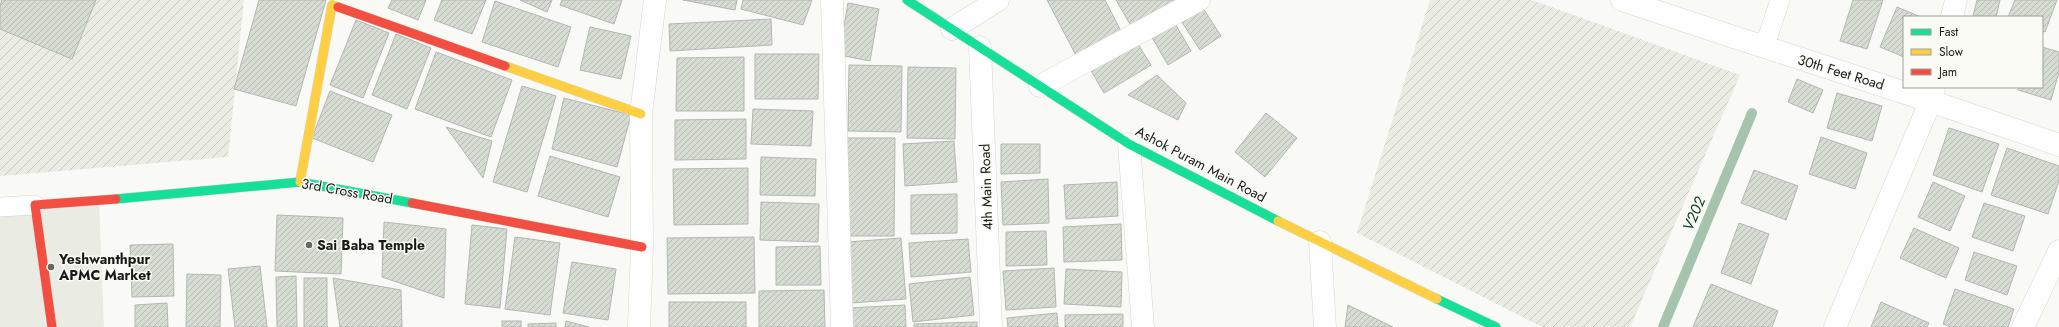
<svg xmlns="http://www.w3.org/2000/svg" width="2059" height="327" viewBox="0 0 2059 327" font-family="Jost,sans-serif">
  <style>
    .built { fill: #eaece3 }
    .industrial { fill: url(#industrial-furrows) }
    .lines { fill: none; stroke-linecap: round; stroke-linejoin: round }
    .stream { stroke: #a5c3ae; stroke-width: 10 }
    .building { fill: url(#building-hatch); stroke: #b5b6b3 }
    .lane-casing { stroke: #d6d7d3; stroke-width: 20 }
    .street-casing { stroke: #d6d7d3; stroke-width: 23 }
    .fast-casing { stroke: #d6d7d3; stroke-width: 10 }
    .slow-casing { stroke: #d6d7d3; stroke-width: 10 }
    .jam-casing { stroke: #d6d7d3; stroke-width: 10 }
    .lane { stroke: #fefefe; stroke-width: 19 }
    .street { stroke: #fefefe; stroke-width: 22 }
    .fast { stroke: #16e098; stroke-width: 9 }
    .slow { stroke: #ffcf43; stroke-width: 9 }
    .jam { stroke: #f24e42; stroke-width: 9 }
    .poi-dot { fill: #676865; stroke: #fafbf4; stroke-width: 1.5 }
    .labels { text-anchor: middle; stroke-width: 3; stroke-linejoin: round; paint-order: stroke }
    .street-label { font-size: 14px; fill: #191a17; stroke: #fafbf4 }
    .poi-label { font-size: 14px; font-weight: bold; fill: #191a17; stroke: #fafbf4; text-anchor: start }
    .water-label { font-size: 15px; font-style: italic; fill: #023b21; stroke: #fafbf4 }
  </style>
  <defs>
    <pattern id="industrial-furrows" width="10" height="10" patternUnits="userSpaceOnUse"><rect width="10" height="10" fill="#eaece3"/><path d="M-1 1l2-2M0 10L10 0M9 11l2-2" fill="none" stroke="#c8cac2"/></pattern>
    <pattern id="building-hatch" width="6" height="6" patternUnits="userSpaceOnUse"><rect width="6" height="6" fill="#d6dcd2"/><path d="M-1 1l2-2M0 6l6-6M5 7l2-2" fill="none" stroke="#b7bcb4"/></pattern>
  </defs>
  <rect width="100%" height="100%" fill="#f9faf5"/>
  <polygon class="built" points="99,201 104,327 0,327 0,207"/>
  <g class="industrial">
    <polygon points="0,0 244,0 228,157 0,176"/>
    <polygon points="1430,0 1532,0 1740,75 1630,327 1542,327 1357,233"/>
  </g>
  <g class="lines">
    <polyline class="stream" points="1663,327 1752,113"/>
  </g>
  <g class="building">
    <polygon points="2,0 96,0 72,59 0,29 0,6"/>
    <polygon points="259,0 326,0 296,106 234,89"/>
    <polygon points="392,0 426,0 418,20 388,8"/>
    <polygon points="442,0 486,0 472,34 434,20"/>
    <polygon points="520,0 552,0 547,12"/>
    <polygon points="562,0 622,0 614,24 560,5"/>
    <polygon points="683,0 737,0 735,10"/>
    <polygon points="743,0 812,0 803,25 741,9"/>
    <polygon points="1047,0 1105,0 1124,37 1079,61"/>
    <polygon points="1116,0 1177,0 1131,26"/>
    <polygon points="1853,0 1883,0 1867,49 1840,41"/>
    <polygon points="1977,0 2000,0 1996,17 1973,16"/>
    <polygon points="2015,0 2057,0 2045,32 2042,31 2042,17 2008,17"/>
    <polygon points="495,1 571,27 558,67 482,42"/>
    <polygon points="848,3 879,9 870,61 839,55"/>
    <polygon points="1201,5 1221,36 1200,50 1180,19"/>
    <polygon points="1897,7 1921,17 1904,17 1904,57 1880,47"/>
    <polygon points="771,19 772,45 670,51 669,24"/>
    <polygon points="356,20 389,33 363,98 330,85"/>
    <polygon points="1173,20 1191,51 1168,65 1150,34"/>
    <polygon points="590,27 631,36 621,79 580,70"/>
    <polygon points="396,34 431,48 407,109 372,95"/>
    <polygon points="1136,41 1151,65 1104,93 1090,69"/>
    <polygon points="2042,47 2059,52 2059,72 2051,100 2018,90 2019,87 2042,87"/>
    <polygon points="436,52 512,80 491,137 415,109"/>
    <polygon points="755,54 819,54 818,99 755,99"/>
    <polygon points="744,57 744,111 676,111 677,58"/>
    <polygon points="849,65 902,66 901,132 848,131"/>
    <polygon points="908,67 956,68 955,139 907,138"/>
    <polygon points="1157,75 1186,103 1178,120 1128,95"/>
    <polygon points="1797,79 1823,90 1813,113 1788,102"/>
    <polygon points="522,86 556,96 527,192 493,182"/>
    <polygon points="330,91 392,115 373,162 312,138"/>
    <polygon points="1837,93 1882,106 1872,141 1827,128"/>
    <polygon points="564,98 631,115 617,167 552,149"/>
    <polygon points="753,109 813,111 811,146 751,144"/>
    <polygon points="1266,113 1297,138 1265,177 1235,152"/>
    <polygon points="746,119 746,159 675,160 675,120"/>
    <polygon points="446,127 492,141 483,178"/>
    <polygon points="1949,128 1999,144 1982,192 1933,175"/>
    <polygon points="1821,137 1867,153 1855,189 1809,174"/>
    <polygon points="840,138 895,138 894,236 839,236"/>
    <polygon points="954,141 957,182 905,186 903,144"/>
    <polygon points="1001,144 1040,144 1040,173 1001,174"/>
    <polygon points="2007,148 2059,166 2059,181 2048,214 1991,195"/>
    <polygon points="550,156 620,177 608,217 538,196"/>
    <polygon points="761,157 816,159 815,196 760,195"/>
    <polygon points="748,168 748,224 674,225 673,169"/>
    <polygon points="1754,170 1798,186 1786,220 1741,203"/>
    <polygon points="1048,179 1049,223 1003,225 1001,182"/>
    <polygon points="1117,182 1118,216 1066,219 1064,185"/>
    <polygon points="1933,182 1965,196 1950,231 1918,217"/>
    <polygon points="957,194 957,233 911,234 911,195"/>
    <polygon points="761,202 819,204 818,242 760,240"/>
    <polygon points="1984,203 2025,216 2013,251 1972,237"/>
    <polygon points="277,215 343,218 341,274 275,271"/>
    <polygon points="384,222 446,229 444,298 382,277"/>
    <polygon points="1739,223 1769,234 1751,284 1721,273"/>
    <polygon points="1121,224 1122,260 1064,262 1063,227"/>
    <polygon points="472,225 507,229 500,308 465,304"/>
    <polygon points="1914,228 1959,248 1946,278 1900,258"/>
    <polygon points="1046,231 1047,265 1006,266 1006,232"/>
    <polygon points="515,237 560,243 550,315 505,309"/>
    <polygon points="754,237 755,293 668,294 667,238"/>
    <polygon points="901,238 906,299 851,303 847,242"/>
    <polygon points="968,239 971,272 911,277 909,243"/>
    <polygon points="173,244 174,296 132,297 130,245"/>
    <polygon points="820,246 821,285 776,285 776,247"/>
    <polygon points="1974,252 2017,266 2007,295 1965,280"/>
    <polygon points="572,262 616,269 608,320 563,313"/>
    <polygon points="260,266 267,327 235,327 228,269"/>
    <polygon points="1054,268 1056,307 1006,310 1003,271"/>
    <polygon points="1066,269 1122,272 1121,307 1064,304"/>
    <polygon points="187,274 221,275 220,327 186,327"/>
    <polygon points="296,276 297,327 277,327 276,277"/>
    <polygon points="970,277 974,315 913,322 909,284"/>
    <rect x="304" y="278" width="23" height="49"/>
    <polygon points="333,278 401,290 402,327 340,327"/>
    <polygon points="1711,284 1778,311 1772,327 1693,327"/>
    <polygon points="1955,289 2014,309 2008,327 1951,327 1943,324"/>
    <polygon points="824,290 825,327 759,327 759,291"/>
    <rect x="669" y="302" width="77" height="25"/>
    <polygon points="1881,302 1929,323 1927,327 1871,327"/>
    <polygon points="167,303 168,327 135,327 135,305"/>
    <polygon points="905,305 906,327 849,327 848,308"/>
    <polygon points="1348,305 1393,327 1345,327"/>
    <polygon points="1057,313 1058,327 1008,327 1007,318"/>
    <polygon points="1123,314 1123,327 1065,327 1065,315"/>
    <rect x="502" y="321" width="19" height="6"/>
    <polygon points="566,321 589,327 565,327"/>
    <polygon points="977,322 977,327 914,327 914,324"/>
    <polygon points="556,323 556,327 528,327 528,324"/>
  </g>
  <g class="lines">
    <defs>
      <g id="lane">
        <polyline points="1764,48 1780,0"/>
        <polyline points="0,207 35,205"/>
      </g>
      <g id="street">
        <polyline points="832,0 842,327"/>
        <path d="M1622,0C1768,49 1914,94 2059,145"/>
        <polyline points="1952,17 1956,0"/>
        <polyline points="952,29 998,0"/>
        <polyline points="980,47 991,327"/>
        <polyline points="1040,86 1199,0"/>
        <polyline points="1129,144 1143,327"/>
        <polyline points="1320,242 1325,327"/>
        <polyline points="639,327 642,247 641,114 655,0"/>
        <polyline points="1835,327 1931,100 1934,87"/>
        <polyline points="2023,327 2059,251"/>
      </g>
      <g id="fast">
        <polyline points="907,0 1129,144 1278,221"/>
        <polyline points="116,199 300,182 412,203"/>
        <polyline points="1437,299 1496,327"/>
      </g>
      <g id="slow">
        <polyline points="505,66 641,114"/>
        <polyline points="300,182 332,5 338,7"/>
        <polyline points="1278,221 1437,299"/>
      </g>
      <g id="jam">
        <polyline points="338,7 505,66"/>
        <polyline points="412,203 642,247"/>
        <polyline points="52,327 35,205 116,199"/>
      </g>
    </defs>
    <use href="#lane" class="lane-casing"/>
    <use href="#street" class="street-casing"/>
    <use href="#fast" class="fast-casing"/>
    <use href="#slow" class="slow-casing"/>
    <use href="#jam" class="jam-casing"/>
    <use href="#lane" class="lane"/>
    <use href="#street" class="street"/>
    <use href="#fast" class="fast"/>
    <use href="#slow" class="slow"/>
    <use href="#jam" class="jam"/>
  </g>
  <g class="poi-dot">
    <circle cx="309" cy="245" r="4"/>
    <circle cx="51" cy="267" r="4"/>
  </g>
  <g class="labels">
    <g class="street-label">
      <text transform="translate(1841 72) rotate(17)" y="5">30th Feet Road</text>
      <text transform="translate(1201 164) rotate(28)" y="5">Ashok Puram Main Road</text>
      <text transform="translate(986 187) rotate(-92)" y="5">4th Main Road</text>
      <text transform="translate(347 191) rotate(10)" y="5">3rd Cross Road</text>
    </g>
    <g class="poi-label">
      <text x="317" y="250">Sai Baba Temple</text>
      <text x="59" y="264">Yeshwanthpur<tspan x="59" dy="16">APMC Market</tspan></text>
    </g>
    <g class="water-label">
      <text transform="translate(1694 214) rotate(-67)" y="5">V202</text>
    </g>
  </g>
  <rect x="1903" y="16" width="140" height="72" fill="#fafbf4" stroke="#a0a19c"/>
  <rect x="1911" y="29" width="20" height="6" fill="#16e098" stroke="#a0a19c"/>
  <text x="1939" y="36" font-size="12" fill="#191a17">Fast</text>
  <rect x="1911" y="49" width="20" height="6" fill="#ffcf43" stroke="#a0a19c"/>
  <text x="1939" y="56" font-size="12" fill="#191a17">Slow</text>
  <rect x="1911" y="69" width="20" height="6" fill="#f24e42" stroke="#a0a19c"/>
  <text x="1939" y="76" font-size="12" fill="#191a17">Jam</text>
</svg>
